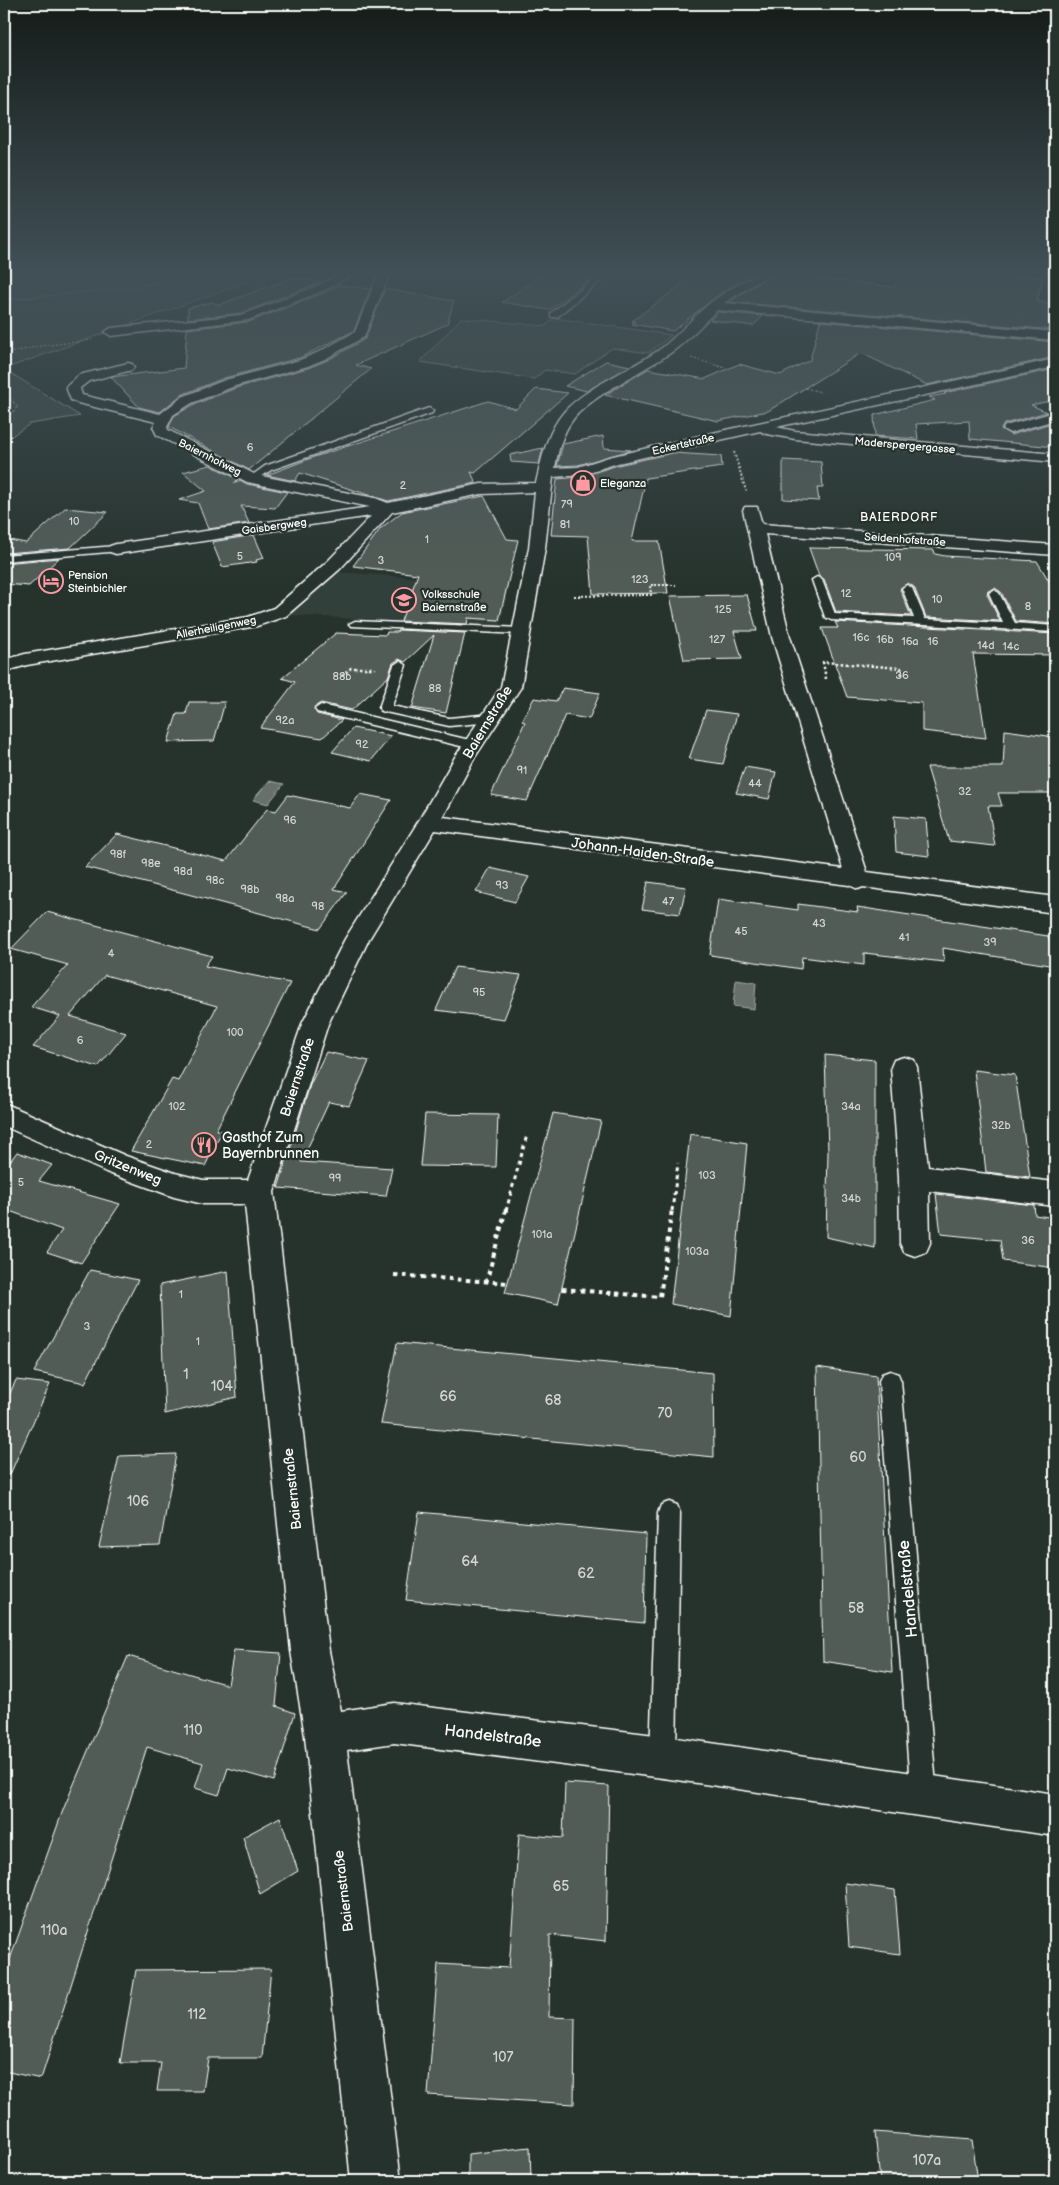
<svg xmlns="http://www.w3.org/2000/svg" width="1059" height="2185" viewBox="0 0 1059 2185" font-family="'Balsamiq Sans',sans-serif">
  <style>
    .built { fill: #333f3a }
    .green { fill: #3e4944; stroke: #9ea4a2 }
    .water { fill: #67706c; stroke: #a4a9a7 }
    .building { fill: #515c57; stroke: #fff }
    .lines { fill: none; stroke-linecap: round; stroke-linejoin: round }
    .service-casing { stroke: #fff; stroke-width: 3 }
    .minor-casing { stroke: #fff; stroke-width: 3 }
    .path-far4 { stroke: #fff; stroke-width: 1; stroke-dasharray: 2 2; stroke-linecap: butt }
    .path-far3 { stroke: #fff; stroke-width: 2; stroke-dasharray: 2 2; stroke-linecap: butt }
    .path-far2 { stroke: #fff; stroke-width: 2.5; stroke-dasharray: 2.5 2.5; stroke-linecap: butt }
    .path-far1 { stroke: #fff; stroke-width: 3; stroke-dasharray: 4 4; stroke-linecap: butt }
    .path { stroke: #fff; stroke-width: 4; stroke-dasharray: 4.5 4.5; stroke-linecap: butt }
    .service { fill: #26332d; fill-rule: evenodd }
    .minor { fill: #26332d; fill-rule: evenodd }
    .labels { text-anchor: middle; stroke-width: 4.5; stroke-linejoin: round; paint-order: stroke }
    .far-street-label { font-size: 11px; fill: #fff; stroke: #26332d }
    .number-label { font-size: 11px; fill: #d4d6d5 }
    .far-poi-label { font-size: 11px; fill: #fff; stroke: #26332d; text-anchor: start }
    .far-neighbourhood-label { font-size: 12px; letter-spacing: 1px; fill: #fff; stroke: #26332d }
    .street-label { font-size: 14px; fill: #fff; stroke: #26332d }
    .poi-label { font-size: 14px; fill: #fff; stroke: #26332d; text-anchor: start }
    .near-number-label { font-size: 14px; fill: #d4d6d5 }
    .near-street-label { font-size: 16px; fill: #fff; stroke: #26332d }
  </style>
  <rect width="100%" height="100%" fill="#26332d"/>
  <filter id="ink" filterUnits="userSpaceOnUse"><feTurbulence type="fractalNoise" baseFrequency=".02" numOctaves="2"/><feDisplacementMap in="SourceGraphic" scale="10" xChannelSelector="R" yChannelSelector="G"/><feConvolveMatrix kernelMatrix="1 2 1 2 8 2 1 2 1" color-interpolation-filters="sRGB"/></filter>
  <g filter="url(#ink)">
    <polygon class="built" points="443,566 512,569 500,627 289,615 314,585 334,572 438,579"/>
    <g class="green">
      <polygon points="4,275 239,275 247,282 4,369 80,416 30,424 4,441"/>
      <polygon points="461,318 545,326 555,318 672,335 648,353 612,348 575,374 545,370 534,379 420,362"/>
    </g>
    <g class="water">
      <polygon points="269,781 284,784 268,804 253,800"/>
      <polygon points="736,980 756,983 754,1009 733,1006"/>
    </g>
    <g class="building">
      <polygon points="543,275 596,275 549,310 502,302"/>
      <polygon points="695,275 754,275 719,294 673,331 632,324 635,322 632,321"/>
      <polygon points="770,275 788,275 894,287 901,275 1043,277 1037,301 1052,304 1055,330 730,302"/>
      <polygon points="291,278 320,282 242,313 188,319 188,308 212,302 219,305"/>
      <polygon points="339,285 370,289 354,331 299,358 224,378 181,395 160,412 139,407 111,377 184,368 187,329 249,322 326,292"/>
      <polygon points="385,289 454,301 447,324 356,365 371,369 249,470 169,427 174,416 193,405 236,388 308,368 328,360 365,339"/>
      <polygon points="718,312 763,316 753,326 710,320"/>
      <polygon points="820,321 1055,342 1055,357 927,385 861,353 768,411 718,421 605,395 648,369 705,379 739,364 780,375 810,360"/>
      <polygon points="606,361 630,366 587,391 565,386"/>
      <polygon points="1055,369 1055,400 1031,405 1047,412 1004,424 1001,429 1011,435 1055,422 1055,447 970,439 969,421 916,424 918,439 875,436 874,415 935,400 929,397 946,394 944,393"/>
      <polygon points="536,389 568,393 475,473 471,472 476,483 388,501 300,473 295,481 267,475 314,457 488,401 516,409"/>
      <polygon points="603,436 604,448 631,450 578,465 557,466 563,444"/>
      <polygon points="543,448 539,464 511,462 510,455"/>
      <polygon points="673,453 721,456 722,467 646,478 632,541 659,541 668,593 593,594 588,536 551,535 557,479 580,477 618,465"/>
      <polygon points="783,460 821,462 823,488 817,488 819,501 783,499"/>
      <polygon points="210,465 238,479 234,483 240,480 247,484 287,492 275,508 241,506 249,523 208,529 198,503 179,500 206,491 183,472"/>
      <polygon points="484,496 507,539 518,540 499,620 468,618 467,624 401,621 418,574 353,566 381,528 402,512"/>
      <polygon points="65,508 108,512 70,548 4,553 4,539 26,543"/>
      <polygon points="254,535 264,558 256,560 257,562 222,567 212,542"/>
      <polygon points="809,548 934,550 935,554 945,556 1037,561 1055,591 1055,624 1016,621 1001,592 995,588 988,591 987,594 1000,621 926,617 914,587 908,583 900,589 911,616 836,612 824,579 819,576"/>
      <polygon points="59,558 29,586 4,584 4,563"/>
      <polygon points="747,595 757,631 734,631 742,659 684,660 670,596"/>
      <polygon points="835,622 1055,634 1055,655 973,654 986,738 922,731 922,703 847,697 822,628 838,628"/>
      <polygon points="398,630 465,633 446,713 412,708 434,635 405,662 399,659 393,663 388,677 352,710 321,703 314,707 317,714 342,720 322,738 260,728 295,682 282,678 336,633 386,635 387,632 397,632"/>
      <polygon points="563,688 600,693 589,719 565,715 527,801 491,795 525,722 522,721 534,698 556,701"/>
      <polygon points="189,702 225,702 214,741 168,742 177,714 186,714"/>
      <polygon points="706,710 737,714 723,764 689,759"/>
      <polygon points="353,728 391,736 371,761 332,752"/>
      <polygon points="1005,730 1055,737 1055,793 998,793 1002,806 988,806 995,846 949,841 927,767 1003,767"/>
      <polygon points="745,767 776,772 769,799 736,793"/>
      <polygon points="360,794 391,800 334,889 347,892 320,929 85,867 117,834 226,861 267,809 276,811 288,795 350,808"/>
      <polygon points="894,816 926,819 929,856 896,852"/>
      <polygon points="490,868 529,877 515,902 476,892"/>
      <polygon points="648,882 686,887 680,914 642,909"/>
      <polygon points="718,899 798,910 798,904 858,912 857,907 1048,936 1055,956 1055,966 943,948 944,962 864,953 864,965 802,957 801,969 710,955"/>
      <polygon points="47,912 212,956 205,966 290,983 216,1130 222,1131 205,1166 131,1151 172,1079 178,1081 217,1006 105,975 70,1016 126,1033 98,1067 33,1047 60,1016 31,1007 68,965 11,949"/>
      <polygon points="455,967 521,975 504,1019 436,1010"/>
      <polygon points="326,1052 369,1061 349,1106 329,1102 301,1162 392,1168 386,1196 278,1188 310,1085"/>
      <polygon points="825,1055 875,1060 875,1248 826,1237 828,1152"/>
      <polygon points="974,1070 1015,1075 1030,1177 986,1172"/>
      <polygon points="553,1113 601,1121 558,1304 505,1293"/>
      <polygon points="425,1114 498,1115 496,1167 420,1166"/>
      <polygon points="690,1134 747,1143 731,1316 671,1304"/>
      <polygon points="17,1152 52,1165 39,1181 120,1204 81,1263 47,1252 62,1230 4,1209 4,1169"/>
      <polygon points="936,1194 1034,1205 1035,1215 1055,1218 1055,1268 1003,1261 1000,1240 941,1234"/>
      <polygon points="90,1270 138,1280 85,1383 34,1372"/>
      <polygon points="228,1271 237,1397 165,1414 160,1285"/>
      <polygon points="397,1343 713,1373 714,1457 381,1424"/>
      <polygon points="817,1367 876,1376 892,1672 823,1661"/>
      <polygon points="16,1380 50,1384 4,1488 4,1406"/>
      <polygon points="176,1454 160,1545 99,1547 119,1456"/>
      <polygon points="419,1512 646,1534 644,1623 406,1600"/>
      <polygon points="234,1650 281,1653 276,1706 295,1713 274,1781 228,1768 219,1795 195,1788 203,1763 147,1747 41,2079 4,2071 4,1976 63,1810 128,1656 228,1685"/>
      <polygon points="565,1783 609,1786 606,1941 550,1935 549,2017 575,2018 574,2104 428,2095 438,1964 509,1968 519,1834 563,1838"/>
      <polygon points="280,1817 298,1871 260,1894 243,1837"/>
      <polygon points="845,1883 895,1890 900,1954 849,1947"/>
      <polygon points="271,1969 262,2058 208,2058 203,2091 157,2091 161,2063 120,2063 136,1970"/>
      <polygon points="875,2132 972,2140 978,2181 880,2181"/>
      <polygon points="530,2147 531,2181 468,2181 468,2154"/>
    </g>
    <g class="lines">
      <defs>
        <g id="service">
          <polygon points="599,275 607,275 557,317 551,317 551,313"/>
          <polygon points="429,408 433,411 432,413 271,470 255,481 249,481 247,479 265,466"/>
          <polygon points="116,546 121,549 120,551 4,561 4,555"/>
          <polygon points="817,577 822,580 835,614 914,618 902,588 907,585 912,588 925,619 1003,623 989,593 994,590 999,593 1015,623 1055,626 1055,632 831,620 825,617 812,580"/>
          <polygon points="355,621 521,628 527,631 521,634 351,626 349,624"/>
          <polygon points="400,661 406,665 392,706 449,718 491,714 497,718 491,722 449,726 381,711 379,708 394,665"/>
          <polygon points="321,705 478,742 479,745 473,749 317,712 315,709"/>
          <polygon points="890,1371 898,1374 901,1381 937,1797 933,1806 924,1810 915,1806 911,1797 879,1381 882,1374"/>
          <polygon points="669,1502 677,1505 680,1513 676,1757 672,1766 663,1770 654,1766 650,1757 658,1513 661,1505"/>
        </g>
        <g id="minor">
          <polygon points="338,275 352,275 325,290 248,320 111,336 105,332 111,328 242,315 317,286"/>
          <path d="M378,275H389L364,337L327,358L308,366L235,386L192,403L173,415L167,427L168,430L256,475L375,498L388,503L481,484L536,483C542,458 547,432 564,412C588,385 634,369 663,347C683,331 699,309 720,296C735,286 750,275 768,275L724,303L1055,332V340L717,310C702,324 687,342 669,354C643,371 592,396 574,418C562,433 558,451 555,468L578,467L609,457L721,431L1055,359V367L776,427L795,431L1055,454V462L795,439L767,434L760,431L618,463L579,475L553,477L545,548L521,687L475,757L443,817L843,869L772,637L743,510L745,507H757L762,524L1055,545V555L765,534L790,637L867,872L1055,897V913L863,887L858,889L849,885L435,830L369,939L328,1024L274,1192L329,1651L341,1711L394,1703L663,1736L1055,1794V1836L663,1778L394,1743L347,1750L401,2181H351L305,1736L291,1651L245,1204H203L174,1197L106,1172L4,1126V1103L126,1156L175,1173L203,1180H248L302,1024L345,939L418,822L455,757L501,687L529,548L535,492L481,494L392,512L340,569L286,616L257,626L27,665L4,672V660L25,654L248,617L274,608L328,561L371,516L116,554L110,552L108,549L110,546L116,544L370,507L247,482L157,435L153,427L156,422L78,403L71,400L66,387L79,375L128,363L132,364L134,367L132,370L89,381L80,388L82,395L160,414L182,397L225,380L300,360L319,352L355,332Z"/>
          <polygon points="1055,412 1055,420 1010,433 1003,429 1005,426"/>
          <polygon points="904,1057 914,1060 917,1067 928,1167 1055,1182 1055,1206 929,1191 930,1243 926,1252 915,1256 904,1252 900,1243 899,1177 891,1067 894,1060"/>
        </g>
      </defs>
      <use href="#service" class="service-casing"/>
      <use href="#minor" class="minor-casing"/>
      <g class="path-far4">
        <polyline points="4,300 127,288 171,280 181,275"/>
        <polyline points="4,354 40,346 92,340"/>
        <polyline points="691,358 729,369"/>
        <polyline points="805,388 821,392"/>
        <polyline points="4,394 18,406 13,412 4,417"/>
      </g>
      <g class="path-far3">
        <polyline points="734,452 746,491"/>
        <polyline points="574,596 651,595 650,585 676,585"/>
      </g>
      <g class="path-far2">
        <polyline points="342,676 351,668 375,668"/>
        <polyline points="826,679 823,662 901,668 902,675"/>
      </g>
      <g class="path-far1">
        <polyline points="506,1211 527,1135"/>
        <polyline points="672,1211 678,1163"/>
      </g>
      <g class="path">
        <polyline points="394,1275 508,1283"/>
        <polyline points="486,1283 506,1209"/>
        <polyline points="562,1289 660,1297 672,1209"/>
      </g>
      <use href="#service" class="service"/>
      <use href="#minor" class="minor"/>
    </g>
  </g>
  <linearGradient id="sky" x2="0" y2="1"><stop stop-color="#151c19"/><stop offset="0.47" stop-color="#415057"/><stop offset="1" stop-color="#415057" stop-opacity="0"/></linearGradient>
  <rect width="1059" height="581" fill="url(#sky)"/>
  <defs>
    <symbol id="shop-ring" viewBox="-11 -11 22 22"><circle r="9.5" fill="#26332d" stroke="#ff9aa2" stroke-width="1.5"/><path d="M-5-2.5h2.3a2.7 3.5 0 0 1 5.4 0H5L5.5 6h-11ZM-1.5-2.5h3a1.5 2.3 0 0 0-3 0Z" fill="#ff9aa2"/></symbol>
    <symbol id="hotel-ring" viewBox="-11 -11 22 22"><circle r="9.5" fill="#26332d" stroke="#ff9aa2" stroke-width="1.5"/><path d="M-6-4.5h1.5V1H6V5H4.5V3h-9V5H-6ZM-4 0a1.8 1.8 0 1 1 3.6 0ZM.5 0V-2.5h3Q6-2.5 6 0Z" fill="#ff9aa2"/></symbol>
    <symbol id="school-ring" viewBox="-11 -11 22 22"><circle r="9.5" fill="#26332d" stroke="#ff9aa2" stroke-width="1.5"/><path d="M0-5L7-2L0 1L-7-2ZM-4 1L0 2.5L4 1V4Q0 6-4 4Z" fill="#ff9aa2"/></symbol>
    <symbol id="restaurant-ring" viewBox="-11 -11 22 22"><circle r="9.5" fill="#26332d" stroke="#ff9aa2" stroke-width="1.5"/><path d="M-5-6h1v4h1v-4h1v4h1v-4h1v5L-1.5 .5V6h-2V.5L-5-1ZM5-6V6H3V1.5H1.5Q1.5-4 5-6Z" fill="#ff9aa2"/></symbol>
  </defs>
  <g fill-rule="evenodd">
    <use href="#shop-ring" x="569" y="469" width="28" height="28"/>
    <use href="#hotel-ring" x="37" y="567" width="28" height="28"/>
    <use href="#school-ring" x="390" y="586" width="28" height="28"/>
    <use href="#restaurant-ring" x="190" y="1131" width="28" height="28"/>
  </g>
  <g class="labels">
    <g class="far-street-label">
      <text transform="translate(683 444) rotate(-13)" y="4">Eckertstraße</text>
      <text transform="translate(905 445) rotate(5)" y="4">Maderspergergasse</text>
      <text transform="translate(210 457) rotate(27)" y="4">Baiernhofweg</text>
      <text transform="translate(274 526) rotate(-8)" y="4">Gaisbergweg</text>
      <text transform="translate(905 539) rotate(4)" y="4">Seidenhofstraße</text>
      <text transform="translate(216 627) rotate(-11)" y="4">Allerheiligenweg</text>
    </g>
    <g class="number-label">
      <text x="250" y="451">6</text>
      <text x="403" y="489">2</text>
      <text x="567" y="508">79</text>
      <text x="74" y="525">10</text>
      <text x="565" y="528">81</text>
      <text x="427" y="543">1</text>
      <text x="240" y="560">5</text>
      <text x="893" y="561">109</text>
      <text x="381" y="564">3</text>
      <text x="640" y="583">123</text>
      <text x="846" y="597">12</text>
      <text x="937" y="603">10</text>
      <text x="1028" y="610">8</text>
      <text x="723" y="613">125</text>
      <text x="861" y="641">16c</text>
      <text x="717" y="643">127</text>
      <text x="885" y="643">16b</text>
      <text x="910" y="645">16a</text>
      <text x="933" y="645">16</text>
      <text x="986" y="649">14d</text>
      <text x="1011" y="650">14c</text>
      <text x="902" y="679">36</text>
      <text x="342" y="680">88b</text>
      <text x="435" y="692">88</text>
      <text x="285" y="724">92a</text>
      <text x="362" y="748">92</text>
      <text x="522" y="774">91</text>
      <text x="755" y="787">44</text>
      <text x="965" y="795">32</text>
      <text x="290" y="824">96</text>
      <text x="118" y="858">98f</text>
      <text x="151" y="867">98e</text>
      <text x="183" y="875">98d</text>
      <text x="215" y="884">98c</text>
      <text x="502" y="889">93</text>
      <text x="250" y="893">98b</text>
      <text x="285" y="902">98a</text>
      <text x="668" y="905">47</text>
      <text x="318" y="910">98</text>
      <text x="819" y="927">43</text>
      <text x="741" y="935">45</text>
      <text x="904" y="941">41</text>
      <text x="990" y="946">39</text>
      <text x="111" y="957">4</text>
      <text x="479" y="996">95</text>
      <text x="235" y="1036">100</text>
      <text x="80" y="1044">6</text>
      <text x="177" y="1110">102</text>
      <text x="851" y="1110">34a</text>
      <text x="1001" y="1129">32b</text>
      <text x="149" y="1148">2</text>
      <text x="707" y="1179">103</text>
      <text x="335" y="1182">99</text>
      <text x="21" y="1186">5</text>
      <text x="851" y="1202">34b</text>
      <text x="542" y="1238">101a</text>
      <text x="1028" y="1244">36</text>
      <text x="697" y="1255">103a</text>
      <text x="181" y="1298">1</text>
      <text x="87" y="1330">3</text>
      <text x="198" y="1345">1</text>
    </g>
    <g class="far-poi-label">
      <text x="600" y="487">Eleganza</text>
      <text x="68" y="579">Pension<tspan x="68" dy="13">Steinbichler</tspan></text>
      <text x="422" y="598">Volksschule<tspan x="422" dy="13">Baiernstraße</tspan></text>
    </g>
    <g class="far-neighbourhood-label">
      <text x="899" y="521">BAIERDORF</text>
    </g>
    <g class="street-label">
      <text transform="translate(487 722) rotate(-59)" y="5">Baiernstraße</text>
      <text transform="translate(643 852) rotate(8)" y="5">Johann-Haiden-Straße</text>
      <text transform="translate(297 1077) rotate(-72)" y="5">Baiernstraße</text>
      <text transform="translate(128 1167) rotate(22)" y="5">Gritzenweg</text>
      <text transform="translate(292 1489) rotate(-96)" y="5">Baiernstraße</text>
      <text transform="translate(343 1891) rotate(-97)" y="5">Baiernstraße</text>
    </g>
    <g class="poi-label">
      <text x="222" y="1142">Gasthof Zum<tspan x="222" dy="16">Bayernbrunnen</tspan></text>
    </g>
    <g class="near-number-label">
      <text x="186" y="1379">1</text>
      <text x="222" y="1391">104</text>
      <text x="448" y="1401">66</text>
      <text x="553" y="1405">68</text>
      <text x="665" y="1418">70</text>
      <text x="858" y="1462">60</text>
      <text x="138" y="1506">106</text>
      <text x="470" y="1566">64</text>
      <text x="586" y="1578">62</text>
      <text x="856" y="1613">58</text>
      <text x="193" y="1735">110</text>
      <text x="561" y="1891">65</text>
      <text x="54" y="1935">110a</text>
      <text x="197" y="2019">112</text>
      <text x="503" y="2062">107</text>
      <text x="927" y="2165">107a</text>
    </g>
    <g class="near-street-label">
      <text transform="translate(907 1589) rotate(-95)" y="6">Handelstraße</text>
      <text transform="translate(493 1735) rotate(7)" y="6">Handelstraße</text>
    </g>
  </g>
  <rect width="1059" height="2185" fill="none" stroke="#26332d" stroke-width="20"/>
  <rect x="10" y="10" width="1039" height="2165" fill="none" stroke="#fff" stroke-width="2" filter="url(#ink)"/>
</svg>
